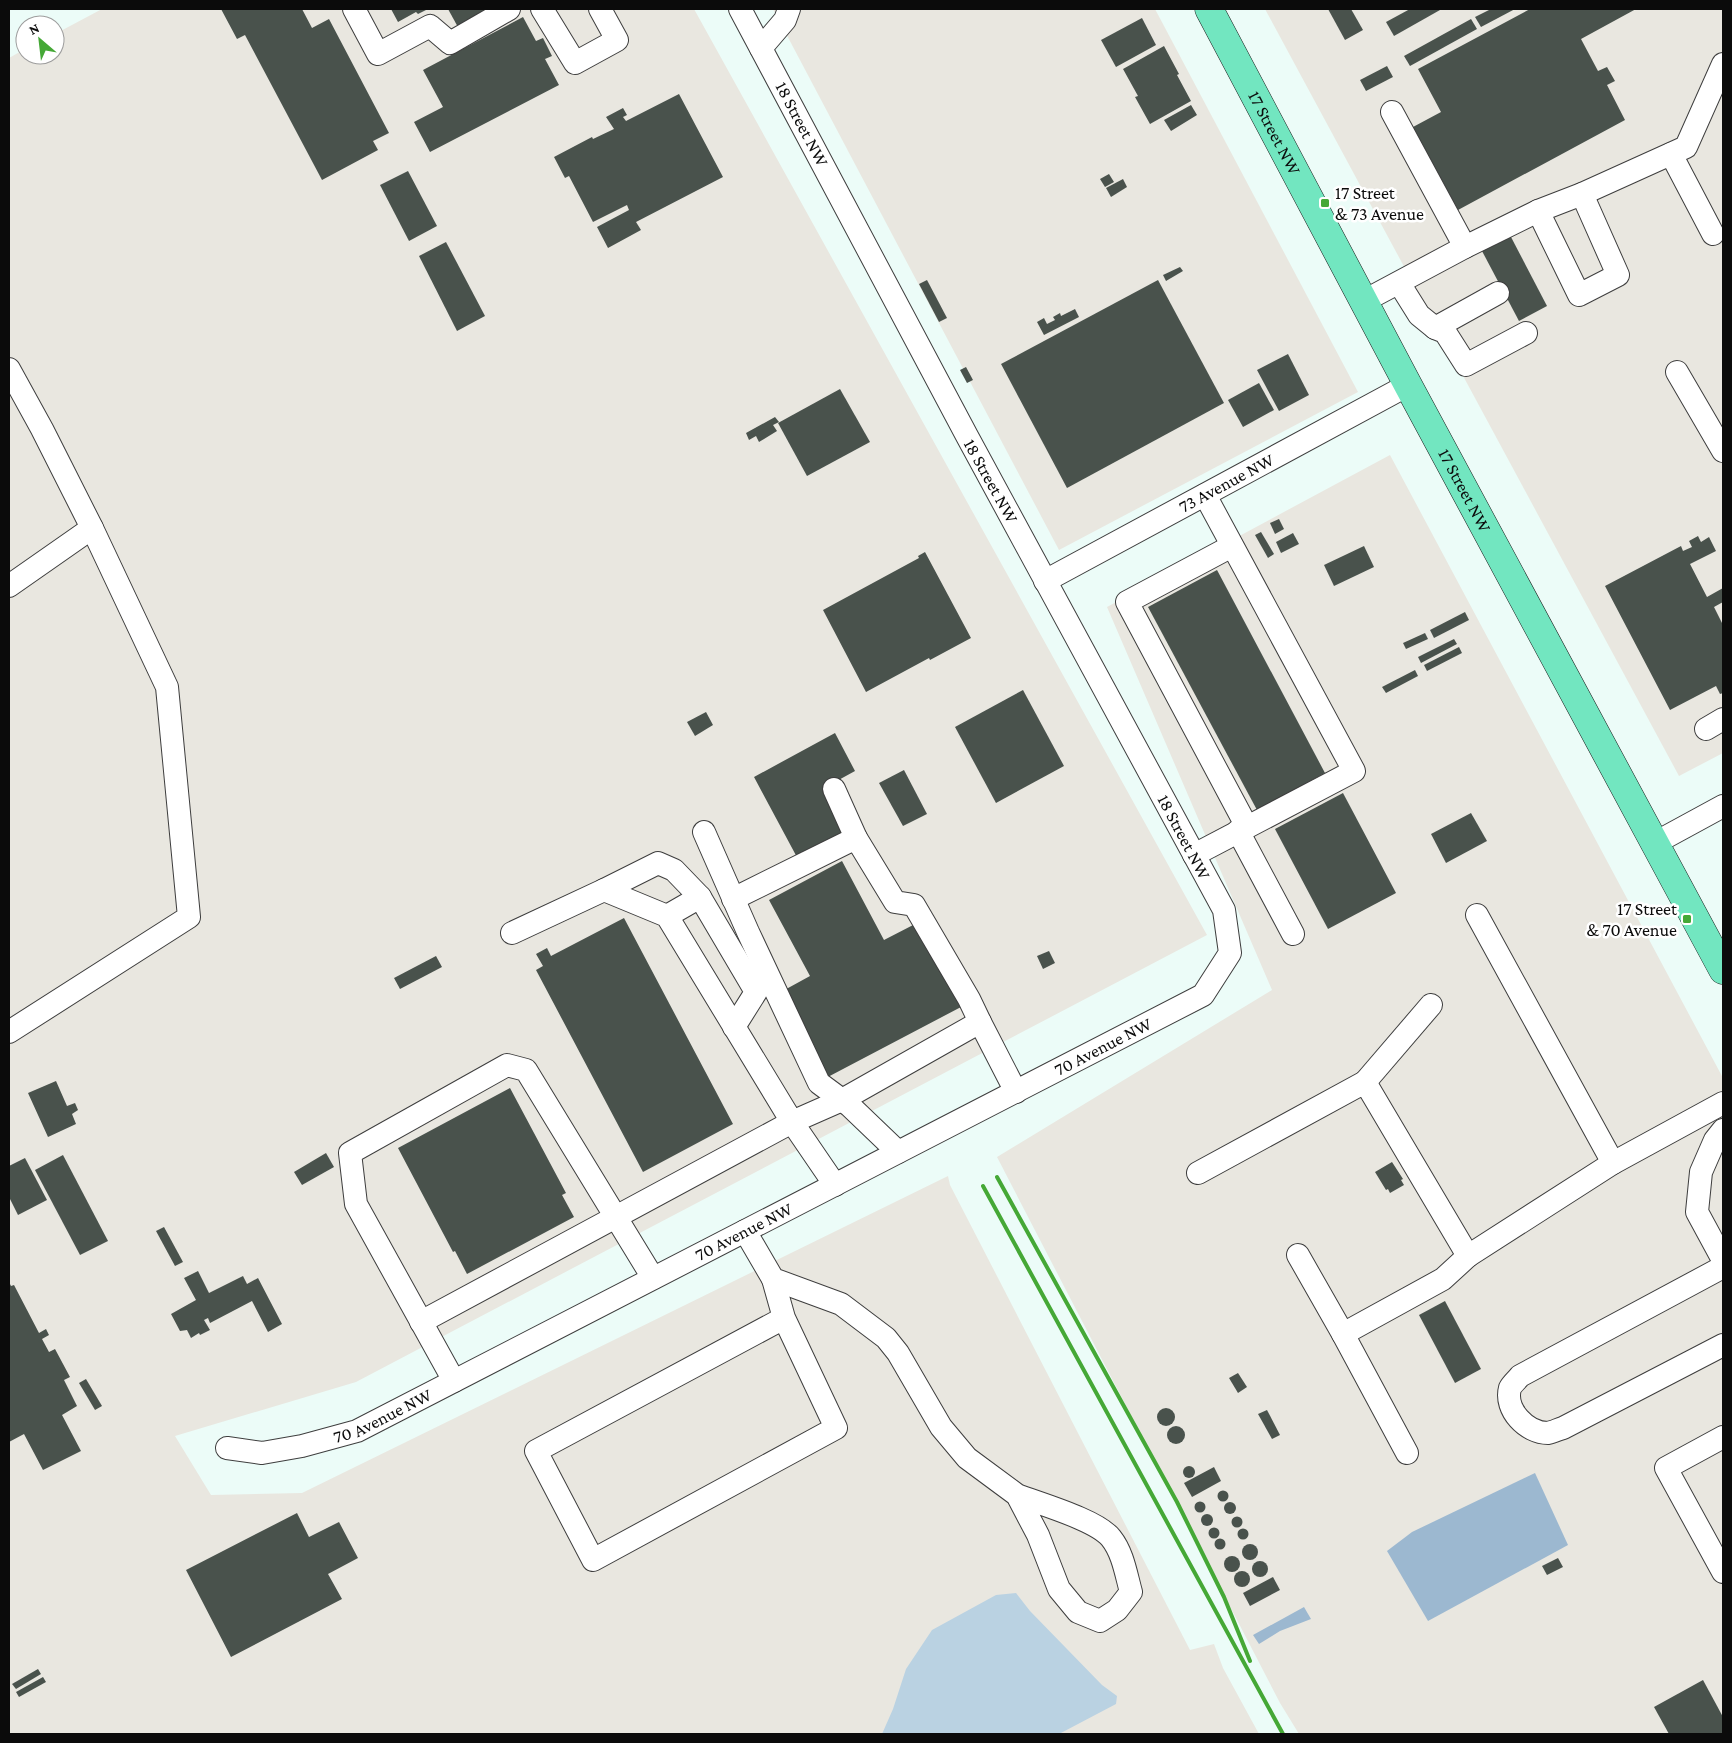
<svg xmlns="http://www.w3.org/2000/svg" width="1732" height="1743" viewBox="0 0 1732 1743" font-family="'Crimson Pro',serif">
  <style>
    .industrial { fill: #e9e7e0 }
    .green { fill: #bad2e2 }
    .forest { fill: #9cb8d0 }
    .building { fill: #49524c }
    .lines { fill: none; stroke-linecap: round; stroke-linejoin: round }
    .minor-casing { stroke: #3e3e3e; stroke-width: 24 }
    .major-casing { stroke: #1c1c1c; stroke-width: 29 }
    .minor { stroke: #fff; stroke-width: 22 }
    .major { stroke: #72e6c0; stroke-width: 28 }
    .rail { stroke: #45a836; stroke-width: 4 }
    .poi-dot { fill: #45a836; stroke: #fff; stroke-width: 2 }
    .labels { text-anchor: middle; stroke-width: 5; stroke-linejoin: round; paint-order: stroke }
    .street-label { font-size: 18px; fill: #0b0b0b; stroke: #fff }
    .poi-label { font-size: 18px; fill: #0b0b0b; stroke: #fff; text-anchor: start }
  </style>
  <rect width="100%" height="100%" fill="#ecfcf8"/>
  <g class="industrial">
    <polygon points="102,9 694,9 1207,935 356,1382 175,1436 211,1495 302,1493 948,1176 950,1185 1190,1650 1214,1644 1223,1668 1259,1734 9,1734 9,58 25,49 25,55 55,55 55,34"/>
    <polygon points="773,9 1155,9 1358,392 1059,550"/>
    <polygon points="1265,9 1723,9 1723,753 1679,776"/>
    <polygon points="1390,455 1723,1078 1723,1734 1299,1734 1280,1703 997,1157 1272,990 1107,607"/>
  </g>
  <polygon class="green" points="1016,1593 1030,1611 1102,1685 1117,1696 1116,1704 1059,1734 882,1734 893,1709 906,1669 932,1630 996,1595"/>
  <g class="forest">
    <polygon points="1535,1473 1568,1545 1428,1621 1387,1551 1412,1532"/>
    <polygon points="1304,1607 1311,1619 1280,1631 1259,1644 1253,1635"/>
  </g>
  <g class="building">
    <polygon points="221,9 302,9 312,28 329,19 389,133 373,141 378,150 322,180 245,35 237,39"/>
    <polygon points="391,9 428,9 418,14 416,12 398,22"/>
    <polygon points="448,9 497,9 459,29"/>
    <polygon points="1328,9 1351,9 1363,30 1345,40"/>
    <polygon points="1410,9 1439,9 1440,10 1394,36 1386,22"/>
    <polygon points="1491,9 1515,9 1481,27 1475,17"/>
    <polygon points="1530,9 1636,9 1581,39 1598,71 1607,67 1615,81 1607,85 1625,120 1458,210 1413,127 1441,112 1418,69"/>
    <polygon points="523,17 536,41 543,38 552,56 545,59 559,85 430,152 414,122 443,107 423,70"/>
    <polygon points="1142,18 1156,45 1116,67 1101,40"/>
    <polygon points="1471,19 1477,29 1410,66 1404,56"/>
    <polygon points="1164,46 1179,74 1177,75 1191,101 1150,124 1135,97 1138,96 1123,69"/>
    <polygon points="1387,66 1393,77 1366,91 1360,80"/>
    <polygon points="679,94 723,177 636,222 641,230 608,248 597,227 629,210 627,205 593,222 569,176 565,178 554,157 592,137 593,139 614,129 606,117 623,108 627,115 623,117 626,121"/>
    <polygon points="1191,105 1197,115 1171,131 1164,120"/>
    <polygon points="408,171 437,226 409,241 380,185"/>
    <polygon points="1109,174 1114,182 1105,187 1100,179"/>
    <polygon points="1123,179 1127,187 1111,197 1106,188"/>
    <polygon points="1511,237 1547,306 1519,321 1482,251"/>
    <polygon points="446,242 485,316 457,331 419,256"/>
    <polygon points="1180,267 1183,271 1166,281 1163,275"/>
    <polygon points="927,280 947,318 939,322 919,284"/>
    <polygon points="1158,280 1224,403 1067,488 1001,364"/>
    <polygon points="1075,309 1079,317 1044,335 1037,322 1044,318 1047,324 1055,320 1053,317 1060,313 1061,316"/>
    <polygon points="1288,354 1309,395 1279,411 1257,370"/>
    <polygon points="966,367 973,380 967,383 960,370"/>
    <polygon points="1259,383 1274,410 1243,427 1228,400"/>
    <polygon points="840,389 870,442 807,476 778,423"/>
    <polygon points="775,417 779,422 773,425 777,431 759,442 756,436 749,440 746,433"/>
    <polygon points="1279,519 1284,529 1275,534 1270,523"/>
    <polygon points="1261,532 1274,554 1268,558 1255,535"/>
    <polygon points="1293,533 1299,544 1281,553 1276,542"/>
    <polygon points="1698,536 1701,542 1709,537 1716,551 1690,564 1707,597 1723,588 1723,602 1714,607 1723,625 1723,693 1720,694 1716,686 1670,710 1605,586 1681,546 1683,551 1692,547 1689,541"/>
    <polygon points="1364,546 1374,567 1334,586 1324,565"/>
    <polygon points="925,552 971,638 930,660 929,658 866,692 823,610 919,558 918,556"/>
    <polygon points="1217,570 1325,773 1257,810 1148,607"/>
    <polygon points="1465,612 1469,620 1434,638 1430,630"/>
    <polygon points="1425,633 1428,639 1406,649 1403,643"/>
    <polygon points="1454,639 1457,644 1421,663 1418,657"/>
    <polygon points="1459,647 1462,653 1427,671 1424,665"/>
    <polygon points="1415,670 1418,676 1386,693 1382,687"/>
    <polygon points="1023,690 1064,766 996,803 955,727"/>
    <polygon points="706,712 713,725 695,736 687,722"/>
    <polygon points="835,733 855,771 824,788 849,834 799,861 754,777"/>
    <polygon points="904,770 927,814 903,826 879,783"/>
    <polygon points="1343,793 1396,893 1328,929 1275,829"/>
    <polygon points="1471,813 1487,841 1446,863 1431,834"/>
    <polygon points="842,861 884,940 917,923 961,1007 824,1079 779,993 810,976 769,900"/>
    <polygon points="624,918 733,1124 643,1172 536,970 543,966 536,954 547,948 551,956"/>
    <polygon points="1049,951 1055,963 1043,969 1037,956"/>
    <polygon points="436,956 442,967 400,989 394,978"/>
    <polygon points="56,1081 67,1106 75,1103 78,1110 72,1114 76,1124 48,1137 28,1093"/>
    <polygon points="510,1088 566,1193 562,1195 574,1217 467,1274 455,1251 453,1252 398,1148"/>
    <polygon points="326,1153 334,1167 302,1185 294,1172"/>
    <polygon points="63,1155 108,1241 80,1255 35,1170"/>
    <polygon points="25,1158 47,1200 18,1215 9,1197 9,1166"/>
    <polygon points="1392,1162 1403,1179 1401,1180 1404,1185 1390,1193 1388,1189 1386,1190 1375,1172"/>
    <polygon points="164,1227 183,1262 175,1266 156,1231"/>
    <polygon points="198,1271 209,1293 243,1276 247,1284 258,1278 282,1324 268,1332 252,1301 210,1323 208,1318 204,1320 210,1330 200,1335 199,1333 191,1338 187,1330 180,1331 171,1314 196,1300 184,1278"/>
    <polygon points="10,1284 11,1286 14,1285 39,1333 46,1329 49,1335 42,1339 49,1352 55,1349 70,1377 64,1380 77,1406 62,1415 81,1451 43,1470 24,1434 9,1442 9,1285"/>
    <polygon points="1445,1301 1481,1369 1455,1383 1419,1315"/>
    <polygon points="1238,1373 1247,1387 1238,1393 1229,1378"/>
    <polygon points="86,1379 102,1406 95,1410 79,1383"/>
    <circle cx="1166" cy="1417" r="9"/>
    <polygon points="1267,1410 1280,1435 1272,1439 1258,1414"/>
    <circle cx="1176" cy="1435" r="9"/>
    <circle cx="1189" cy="1472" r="6"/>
    <polygon points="1214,1467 1221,1481 1192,1497 1184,1483"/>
    <circle cx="1223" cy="1496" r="5.5"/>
    <circle cx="1200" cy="1507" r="5.5"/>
    <circle cx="1230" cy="1508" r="6"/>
    <polygon points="297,1513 309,1537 339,1522 358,1558 328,1574 342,1599 231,1657 186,1570"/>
    <circle cx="1207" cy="1520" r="6"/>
    <circle cx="1237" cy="1522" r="5.5"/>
    <circle cx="1214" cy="1533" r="5.5"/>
    <circle cx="1243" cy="1534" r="5.5"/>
    <circle cx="1220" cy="1544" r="5.5"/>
    <circle cx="1250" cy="1552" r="8"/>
    <circle cx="1232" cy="1564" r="8"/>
    <polygon points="1558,1558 1563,1567 1547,1575 1542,1566"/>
    <circle cx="1260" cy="1569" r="8"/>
    <circle cx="1242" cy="1579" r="8"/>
    <polygon points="1273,1577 1280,1590 1250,1606 1243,1593"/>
    <polygon points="38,1669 41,1674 16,1689 12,1684"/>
    <polygon points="43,1677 46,1682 19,1697 16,1692"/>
    <polygon points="1703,1680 1723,1717 1723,1734 1669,1734 1654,1707"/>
  </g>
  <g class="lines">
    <defs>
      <g id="minor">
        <polyline points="354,9 378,54 430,26 450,43 509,9"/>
        <polyline points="542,9 575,63 617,40 600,9"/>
        <polyline points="761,48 785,20 789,9"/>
        <polyline points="1671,154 1713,234"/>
        <polyline points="1538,211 1579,295 1618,275 1582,194"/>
        <polyline points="1465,247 1538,211 1582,194 1686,147 1723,64"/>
        <polyline points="1399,283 1419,315 1435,328 1445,332 1466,365 1526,333"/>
        <polyline points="1364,301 1465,247 1392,112"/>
        <polyline points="1435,328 1498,293"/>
        <polyline points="9,369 42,429 92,528 167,687 189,917 9,1032"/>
        <polyline points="1677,372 1723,451"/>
        <polyline points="1232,546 1127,602 1247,827"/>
        <path id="s1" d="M1045,581L1408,385"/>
        <polyline points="9,586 92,528"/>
        <polyline points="1706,729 1723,719"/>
        <polyline points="834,789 856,838"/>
        <polyline points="1238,831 1293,934"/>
        <polyline points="704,832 748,932 819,1083 850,1106 898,1152"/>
        <polyline points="1655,843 1723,806"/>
        <polyline points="1194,855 1354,771 1205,495"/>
        <polyline points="604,890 658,863 674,870 700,897 667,916"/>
        <polyline points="700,897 756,992 734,1027"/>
        <polyline points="733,899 856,838 895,902 914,905 969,999 980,1022"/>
        <polyline points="1477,915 1613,1163"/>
        <polyline points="512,933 604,890 667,916 792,1122 842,1100 980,1022 1016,1092"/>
        <polyline points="1365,1082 1431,1005"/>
        <polyline points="1723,1130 1715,1140 1701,1172 1697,1212 1723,1260"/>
        <polyline points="1198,1173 1365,1082 1468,1256"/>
        <path d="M745,1231L773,1279L841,1304L886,1338L898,1353L941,1427L967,1458L1017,1495L1038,1535L1059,1589L1078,1612L1100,1621L1117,1610L1131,1592C1126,1574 1123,1553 1111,1538C1097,1520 1040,1504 1017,1495"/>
        <polyline points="1298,1255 1343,1334"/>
        <path d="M1723,1267L1520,1376C1517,1380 1512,1384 1510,1388C1504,1410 1527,1433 1548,1433C1553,1432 1559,1429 1563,1428L1723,1345"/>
        <polyline points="773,1279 784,1318 836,1428 593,1560 536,1451 784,1318"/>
        <polyline points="421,1322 792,1122 835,1185"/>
        <polyline points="454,1381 356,1204 350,1153 507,1065 526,1070 653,1278"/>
        <polyline points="1723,1437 1666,1468 1723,1572"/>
        <path id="s2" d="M227,1448L262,1453L302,1446L357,1431L1203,995L1230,953L1224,910L967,436L740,9"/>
        <polyline points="1407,1453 1343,1334 1443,1279 1468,1256 1613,1163 1723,1103"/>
      </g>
      <g id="major">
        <path id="s3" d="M1209,9L1408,385L1723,970"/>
      </g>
    </defs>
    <use href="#minor" class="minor-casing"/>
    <use href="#major" class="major-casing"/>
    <use href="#minor" class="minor"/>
    <use href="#major" class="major"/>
    <g class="rail">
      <polyline points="997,1177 1177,1502 1224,1597 1250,1661"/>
      <polyline points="983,1186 1283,1734"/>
    </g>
  </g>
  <g class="poi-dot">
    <rect x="1320" y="198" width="10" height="10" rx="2.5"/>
    <rect x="1682" y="914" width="10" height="10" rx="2.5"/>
  </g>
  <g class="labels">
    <g class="street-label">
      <text transform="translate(802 124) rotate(62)" y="6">18 Street NW</text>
      <text dy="6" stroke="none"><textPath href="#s3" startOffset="140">17 Street NW</textPath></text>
      <text transform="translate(991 481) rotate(61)" y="6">18 Street NW</text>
      <text dy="6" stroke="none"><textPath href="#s1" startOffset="206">73 Avenue NW</textPath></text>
      <text dy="6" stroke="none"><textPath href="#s3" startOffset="545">17 Street NW</textPath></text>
      <text transform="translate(1184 837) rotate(62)" y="6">18 Street NW</text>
      <text dy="6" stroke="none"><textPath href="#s2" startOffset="972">70 Avenue NW</textPath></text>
      <text dy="6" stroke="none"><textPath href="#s2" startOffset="568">70 Avenue NW</textPath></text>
      <text dy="6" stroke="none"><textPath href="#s2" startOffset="162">70 Avenue NW</textPath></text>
    </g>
    <g class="poi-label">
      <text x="1335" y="199">17 Street<tspan x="1335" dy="21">&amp; 73 Avenue</tspan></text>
      <text x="1677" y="915" text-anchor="end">17 Street<tspan x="1677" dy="21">&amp; 70 Avenue</tspan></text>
    </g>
  </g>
  <rect width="1732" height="1743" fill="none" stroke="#0b0b0b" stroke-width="20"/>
  <g transform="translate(40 40) rotate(332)"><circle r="24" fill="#ffffff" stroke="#9d9d9d"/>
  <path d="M0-4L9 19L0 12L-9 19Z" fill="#45a836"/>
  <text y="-8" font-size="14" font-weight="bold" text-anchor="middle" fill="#0b0b0b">N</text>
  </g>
</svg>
